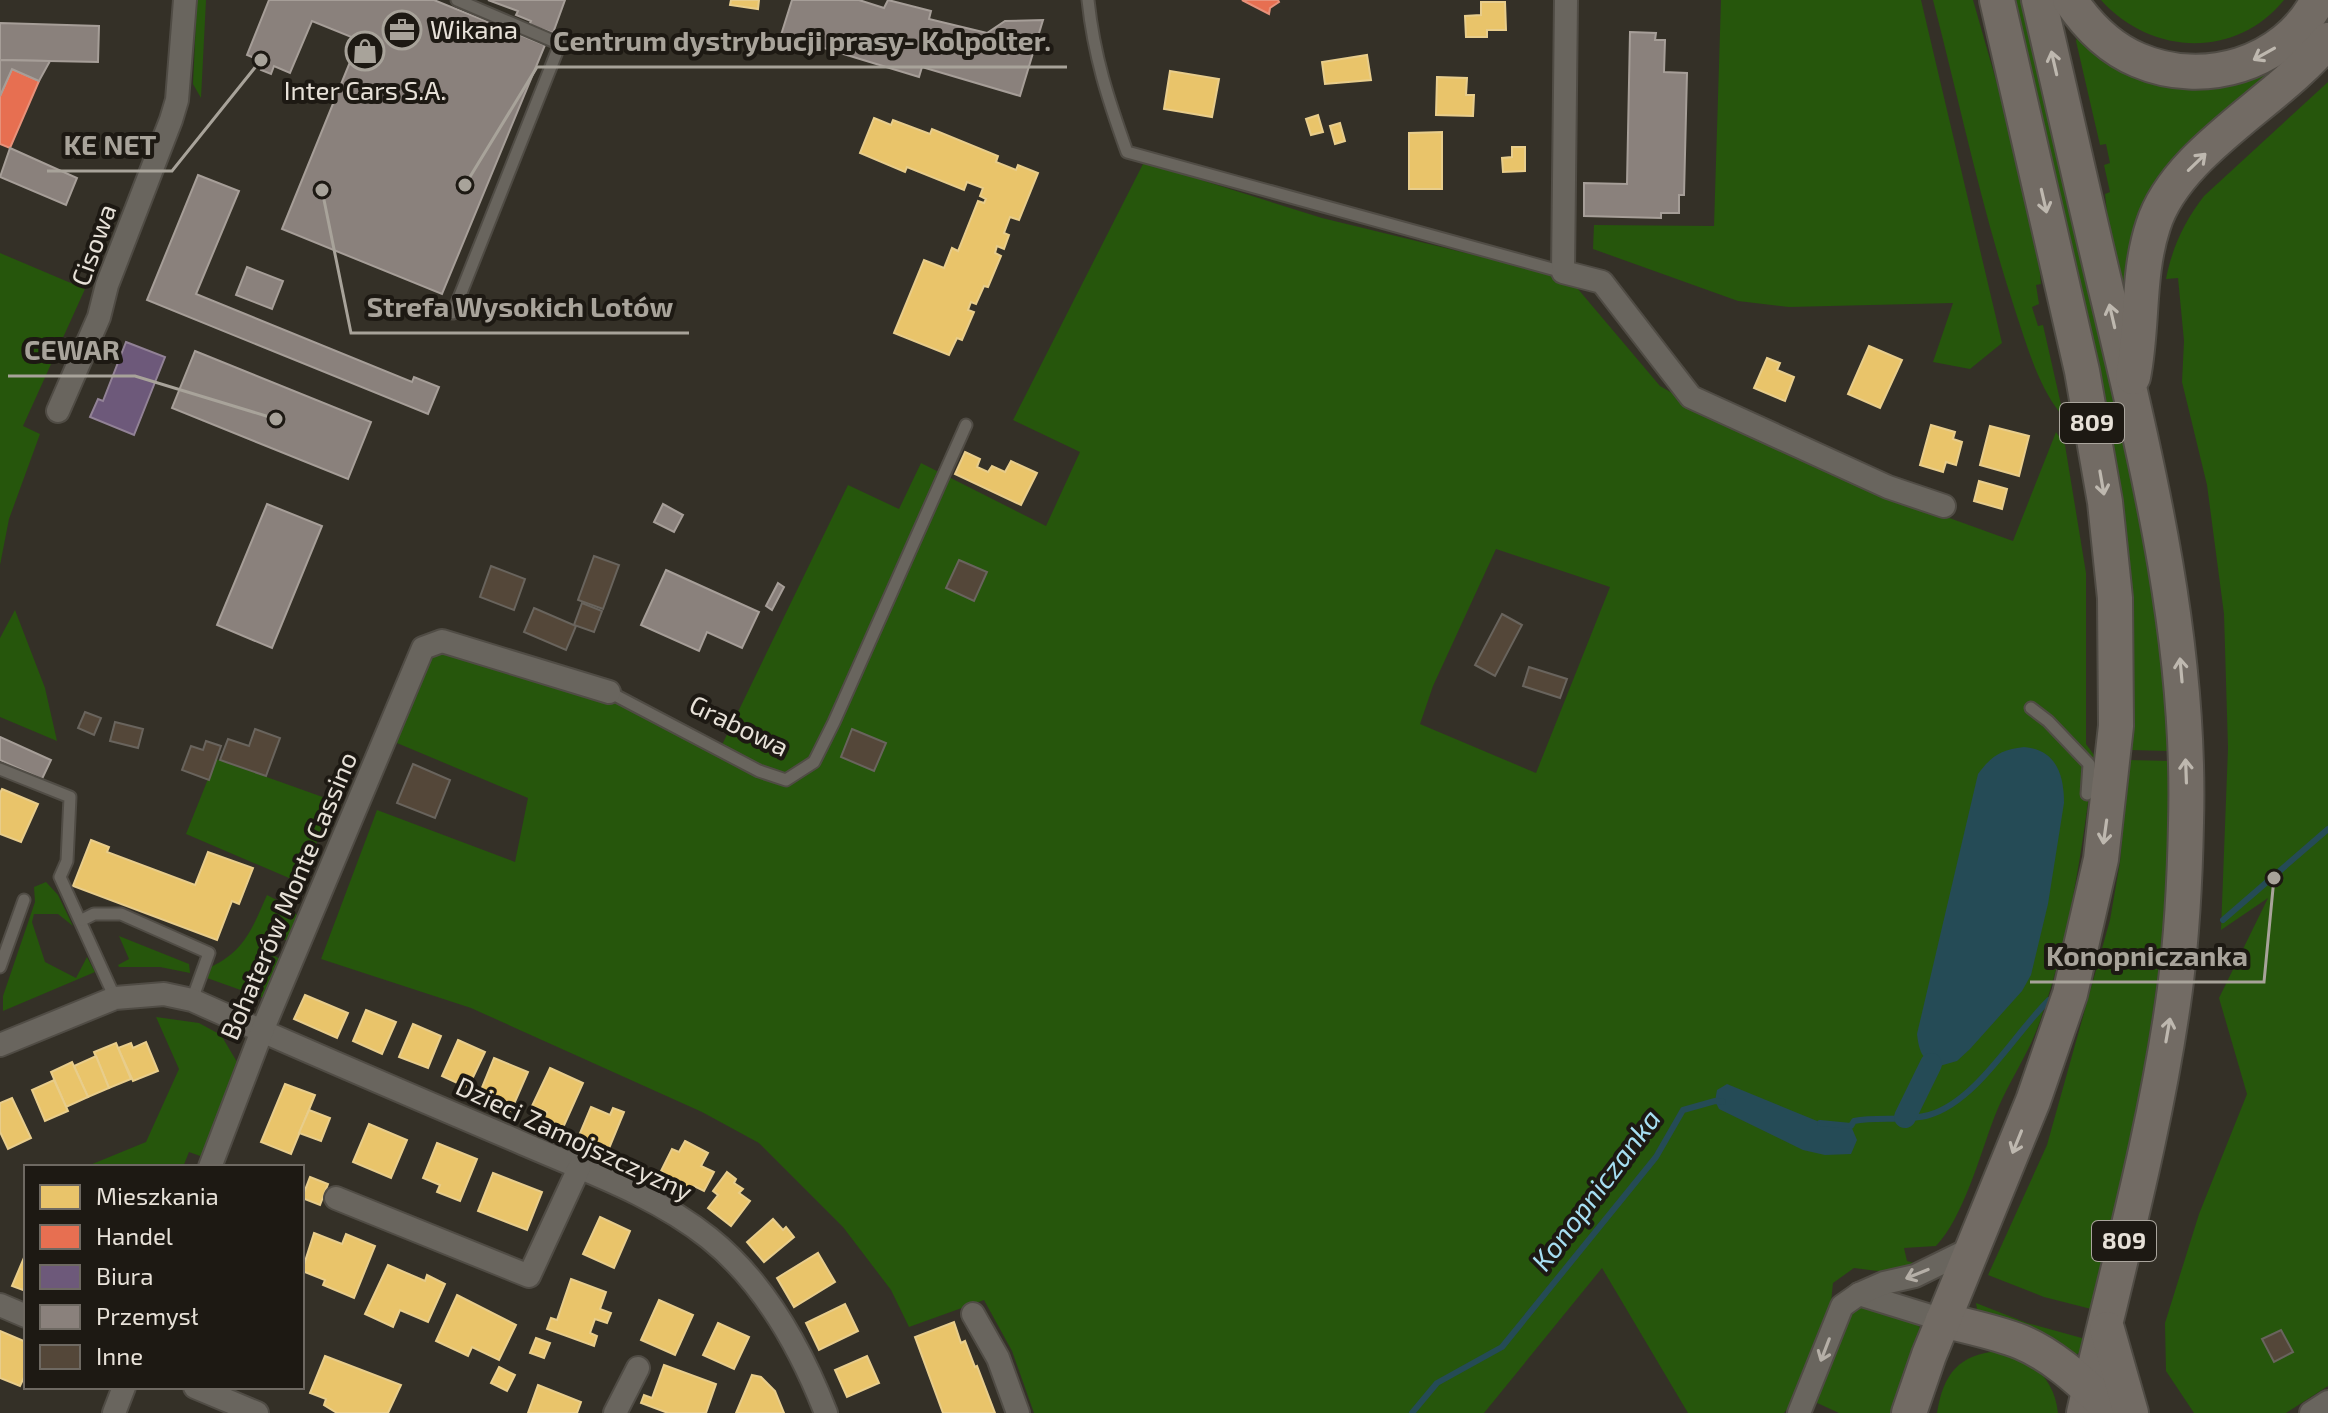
<svg xmlns="http://www.w3.org/2000/svg" width="2328" height="1413" viewBox="0 0 2328 1413" font-family="'Exo 2',sans-serif">
  <style>
    .green { fill: #26560c; fill-rule: evenodd }
    .water { fill: #254b56 }
    .homes { fill: #e9c46a; stroke: #e8cd8b; stroke-width: 2 }
    .shops { fill: #e76f51; stroke: #e7917a; stroke-width: 2 }
    .offices { fill: #6d597a; stroke: #928296; stroke-width: 2 }
    .industry { fill: #8a817c; stroke: #a69e98; stroke-width: 2 }
    .lines { fill: none; stroke-linecap: round; stroke-linejoin: round }
    .stream { stroke: #254b56; stroke-width: 6 }
    .canal { stroke: #254b56; stroke-width: 22 }
    .building { fill: #544739; stroke: #69645d; stroke-width: 2 }
    .service-casing { stroke: #504c45; stroke-width: 15 }
    .minor-casing { stroke: #504c45; stroke-width: 26 }
    .primary-casing { stroke: #504c45; stroke-width: 38 }
    .service { stroke: #69655e; stroke-width: 11 }
    .minor { stroke: #69655e; stroke-width: 22 }
    .primary { stroke: #726b64; stroke-width: 34 }
    .oneway { stroke: #beb8af }
    .oneway2 { stroke: #b5afa7 }
    .labels { text-anchor: middle; stroke-width: 8; stroke-linejoin: round; paint-order: stroke }
    .shield { fill: #1d1913; stroke: #aaa59d; stroke-width: 2 }
    .shield-label { font-size: 24px; font-weight: bold; fill: #e7e1d8 }
    .poi-label { font-size: 26px; fill: #e7e1d8; stroke: #1d1913; text-anchor: start }
    .street-label { font-size: 26px; fill: #e7e1d8; stroke: #1d1913 }
    .water-label { font-size: 28px; font-style: italic; fill: #a6def2; stroke: #1d1913 }
    .leader { fill: none; stroke: #a8a39a; stroke-width: 3 }
    .callout-dot { fill: #a8a39a; stroke: #1d1913; stroke-width: 3 }
    .callout-label { font-size: 28px; text-anchor: middle; font-weight: bold; fill: #a8a39a; stroke: #1d1913; stroke-width: 8; stroke-linejoin: round; paint-order: stroke }
  </style>
  <rect width="100%" height="100%" fill="#343027"/>
  <g class="green">
    <polygon points="197,0 206,0 201,98 193,84"/>
    <polygon points="1721,0 1921,0 2002,343 1970,369 1933,362 1953,303 1789,307 1738,301 1593,249 1594,225 1714,226"/>
    <path d="M1933,0H1973L2034,213L2041,284L2036,285L2039,304L2032,307L2038,326L2043,325L2062,409L2060,413C2038,385 2027,346 2016,313C1982,211 1960,104 1933,0Z"/>
    <polygon points="2009,0 2026,0 2158,592 2168,751 2131,750 2133,727"/>
    <path d="M2101,0H2284C2236,59 2151,56 2101,0Z"/>
    <polygon points="2328,4 2328,19 2312,39 2204,139 2125,299 2114,275 2105,194 2110,192 2104,165 2110,163 2106,144 2100,145 2076,41 2078,31 2194,84"/>
    <path d="M2328,82V1386L2286,1413H2194L2166,1371L2165,1323L2199,1214L2247,1094L2219,998L2268,898L2221,930L2228,748L2224,614L2207,485L2182,382L2184,341L2178,278L2166,279C2172,248 2184,222 2204,196Z"/>
    <path d="M1144,162L1322,218L1507,263L1572,282L1660,386L1733,428L1883,494L2013,541L2056,432L2065,445L2086,573V744L2094,755C2083,846 2070,938 2039,1024C2027,1057 2006,1086 1994,1118C1980,1155 1963,1218 1936,1246L1904,1248L1907,1261L1914,1263L1917,1267L1885,1272L1854,1268L1833,1283L1829,1321L1801,1391L1784,1413H1688L1602,1268L1484,1413H1034L1012,1351L984,1300L909,1327L891,1290L843,1227L759,1143L702,1112L471,1008L321,959L377,810L515,862L528,798L385,738L423,648L588,685L719,751L848,485L899,509L921,463L1046,526L1080,452L1013,420ZM1496,549L1610,587L1536,773L1420,724L1433,686Z"/>
    <polygon points="0,253 85,289 23,426 40,434 9,519 0,565"/>
    <polygon points="15,610 45,688 57,741 0,717 0,638"/>
    <polygon points="216,759 331,800 303,884 186,834"/>
    <path d="M2129,760L2171,761C2168,824 2168,888 2161,950C2147,1071 2120,1191 2095,1310L2044,1297L1988,1275L2047,1145L2110,920L2120,862Z"/>
    <polygon points="46,882 58,895 73,926 58,914 34,914 32,922 45,962 76,978 87,957 95,972 3,1011 3,996 35,902 34,887"/>
    <path d="M267,895L288,906L302,920L295,944L277,937L270,954L287,962L266,999L207,978L211,967C246,950 252,928 267,895Z"/>
    <polygon points="119,936 189,964 190,973 160,967 119,967 118,965 129,959"/>
    <polygon points="156,1017 199,1023 221,1035 237,1062 203,1157 189,1152 183,1167 85,1167 146,1142 179,1069"/>
    <polygon points="1976,1303 2027,1323 2089,1340 2085,1350 2075,1355 1985,1315 1977,1309"/>
    <polygon points="1860,1304 1915,1322 1922,1330 1896,1413 1839,1413 1813,1401 1847,1318"/>
    <path d="M1999,1351C2032,1359 2054,1378 2058,1413H1937C1943,1374 1959,1354 1999,1351Z"/>
  </g>
  <g class="water">
    <path d="M2024,747C2056,750 2064,774 2064,803L2048,904L2031,975L2022,991L1970,1049L1957,1061L1936,1067C1921,1058 1919,1050 1917,1034L1978,774C1992,755 2001,750 2024,747Z"/>
    <polygon points="1727,1084 1822,1123 1851,1126 1857,1140 1851,1154 1825,1155 1803,1150 1719,1109 1715,1101 1717,1090"/>
  </g>
  <g class="homes">
    <polygon points="731,0 759,0 758,9 730,5"/>
    <polygon points="1481,2 1505,2 1506,30 1487,30 1487,37 1466,37 1465,16 1481,15"/>
    <polygon points="1367,55 1371,80 1325,84 1322,62"/>
    <polygon points="1170,71 1219,79 1212,117 1164,109"/>
    <polygon points="1437,77 1467,78 1466,95 1474,95 1473,116 1436,115"/>
    <polygon points="1318,115 1323,132 1311,135 1306,119"/>
    <polygon points="874,118 891,125 893,120 930,134 932,129 998,156 996,162 1016,170 1018,165 1038,173 1019,220 1010,217 1004,233 1009,235 1004,249 997,246 995,253 1001,256 988,287 984,286 976,304 971,302 968,310 974,312 962,340 957,338 949,355 894,333 924,260 944,268 952,248 958,251 978,201 984,203 986,199 980,196 983,188 967,182 964,190 907,167 905,172 860,153"/>
    <polygon points="1340,123 1345,141 1335,144 1330,126"/>
    <polygon points="1442,132 1442,189 1409,189 1409,133"/>
    <polygon points="1512,147 1525,147 1525,171 1503,172 1502,158 1512,157"/>
    <polygon points="1869,346 1902,360 1880,408 1848,394"/>
    <polygon points="1767,358 1780,363 1777,370 1794,377 1785,401 1754,388"/>
    <polygon points="1931,425 1955,432 1953,439 1962,442 1956,465 1946,462 1943,472 1920,465"/>
    <polygon points="1990,426 2029,436 2019,476 1980,465"/>
    <polygon points="965,452 980,459 977,467 988,472 992,466 1005,472 1011,461 1037,473 1021,505 955,474"/>
    <polygon points="1979,481 2007,489 2002,509 1974,501"/>
    <polygon points="2,789 38,804 21,842 0,834 0,793"/>
    <polygon points="91,840 109,847 107,852 195,885 208,852 253,868 239,904 232,901 217,940 73,886"/>
    <polygon points="305,995 348,1013 337,1038 294,1019"/>
    <polygon points="366,1010 396,1022 382,1054 353,1041"/>
    <polygon points="413,1024 441,1036 428,1068 399,1057"/>
    <polygon points="458,1040 485,1052 468,1088 442,1076"/>
    <polygon points="146,1042 158,1071 133,1081 118,1048 131,1043 133,1048"/>
    <polygon points="116,1043 131,1079 109,1088 94,1052"/>
    <polygon points="96,1056 109,1088 88,1097 74,1066"/>
    <polygon points="494,1058 528,1072 511,1111 482,1099 486,1092 481,1090"/>
    <polygon points="72,1062 88,1097 66,1107 51,1072"/>
    <polygon points="550,1068 583,1083 562,1130 542,1121 547,1112 532,1106"/>
    <polygon points="54,1080 68,1111 45,1121 32,1090"/>
    <polygon points="285,1084 315,1095 291,1154 261,1142"/>
    <polygon points="12,1098 31,1138 8,1149 0,1132 0,1103"/>
    <polygon points="591,1107 610,1115 613,1108 624,1112 608,1151 578,1138"/>
    <polygon points="309,1110 330,1118 321,1141 299,1133"/>
    <polygon points="369,1124 407,1140 391,1178 353,1162"/>
    <polygon points="685,1141 708,1153 701,1166 714,1172 704,1191 694,1186 690,1192 660,1177 663,1172 661,1171 672,1149 679,1152"/>
    <polygon points="437,1143 477,1159 460,1201 437,1192 440,1185 423,1178"/>
    <polygon points="727,1172 736,1179 734,1183 743,1189 739,1193 750,1201 731,1226 708,1208 718,1195 713,1191"/>
    <polygon points="493,1173 542,1192 527,1230 478,1211"/>
    <polygon points="310,1177 328,1184 320,1205 302,1198"/>
    <polygon points="600,1217 630,1231 614,1268 583,1254"/>
    <polygon points="773,1219 783,1230 786,1227 794,1237 764,1262 747,1242"/>
    <polygon points="314,1233 342,1244 346,1234 375,1246 354,1298 323,1285 325,1280 302,1271"/>
    <polygon points="26,1253 26,1291 12,1286"/>
    <polygon points="818,1253 835,1282 794,1307 777,1278"/>
    <polygon points="388,1265 425,1281 427,1275 445,1284 428,1322 400,1310 393,1327 365,1314"/>
    <polygon points="571,1279 606,1292 600,1309 611,1313 607,1323 595,1319 590,1333 597,1336 594,1346 547,1329 551,1318 557,1320"/>
    <polygon points="457,1295 516,1325 499,1360 472,1347 468,1356 436,1341"/>
    <polygon points="659,1300 693,1315 675,1355 641,1340"/>
    <polygon points="845,1304 858,1331 819,1350 806,1323"/>
    <polygon points="954,1322 961,1343 965,1341 975,1367 977,1366 995,1413 943,1413 915,1337"/>
    <polygon points="718,1323 749,1337 734,1369 703,1355"/>
    <polygon points="0,1331 26,1342 26,1373 20,1386 0,1378"/>
    <polygon points="536,1338 550,1343 544,1358 530,1353"/>
    <polygon points="325,1356 401,1385 388,1413 337,1413 324,1405 326,1399 310,1393"/>
    <polygon points="867,1356 879,1383 847,1397 835,1370"/>
    <polygon points="664,1365 716,1384 706,1413 668,1413 641,1403 644,1395 652,1398"/>
    <polygon points="499,1367 515,1375 507,1391 491,1383"/>
    <polygon points="752,1375 761,1377 775,1391 784,1413 736,1413"/>
    <polygon points="538,1385 581,1402 577,1413 528,1413"/>
  </g>
  <g class="shops">
    <polygon points="1242,0 1278,0 1279,2 1270,8 1269,14"/>
    <polygon points="12,69 39,81 10,148 0,144 0,96"/>
  </g>
  <polygon class="offices" points="126,342 165,357 134,435 90,417 98,399 103,401"/>
  <g class="industry">
    <polygon points="269,0 434,0 545,45 442,294 282,229 359,40 312,21 290,73 274,66 271,74 261,70 264,62 247,55"/>
    <polygon points="488,0 565,0 553,33 529,25 531,21 516,15 518,11"/>
    <polygon points="792,0 859,0 884,8 888,0 931,11 929,19 987,33 1005,21 1043,20 1020,96 922,67 919,77 781,35"/>
    <polygon points="0,23 99,26 98,62 0,60"/>
    <polygon points="1630,32 1656,33 1655,40 1665,40 1664,72 1687,73 1684,195 1679,195 1679,213 1661,213 1661,218 1584,216 1584,183 1627,184"/>
    <polygon points="0,60 50,61 39,81 12,69 0,96"/>
    <polygon points="10,148 77,178 66,205 0,177"/>
    <polygon points="198,175 239,191 196,294 412,382 414,377 439,387 428,414 147,300"/>
    <polygon points="247,267 283,281 272,309 236,295"/>
    <polygon points="195,351 371,422 348,479 172,408"/>
    <polygon points="267,504 322,526 272,648 217,625"/>
    <polygon points="663,504 683,515 674,532 654,522"/>
    <polygon points="666,570 759,612 742,648 707,632 699,651 641,625"/>
    <polygon points="778,583 784,587 772,610 766,606"/>
    <polygon points="0,737 51,760 42,779 0,760"/>
  </g>
  <g class="lines">
    <g class="stream">
      <polyline points="2223,920 2328,829"/>
      <path d="M1820,1123L1851,1126L1854,1121C1878,1116 1905,1122 1929,1115C1977,1101 2014,1034 2049,1000"/>
      <polyline points="1412,1413 1437,1383 1502,1347 1656,1157 1683,1110 1715,1101 1723,1102"/>
    </g>
    <polyline class="canal" points="1905,1117 1931,1064"/>
  </g>
  <g class="building">
    <polygon points="594,556 619,565 603,609 578,600"/>
    <polygon points="959,560 987,572 974,601 946,588"/>
    <polygon points="491,566 525,579 514,610 480,597"/>
    <polygon points="582,603 602,611 594,632 574,625"/>
    <polygon points="534,608 576,626 566,650 524,632"/>
    <polygon points="1502,614 1522,625 1495,676 1475,665"/>
    <polygon points="1529,667 1567,679 1560,698 1523,686"/>
    <polygon points="85,712 101,718 94,735 78,728"/>
    <polygon points="115,722 143,729 138,748 110,741"/>
    <polygon points="255,729 280,738 266,776 220,760 228,739 249,746"/>
    <polygon points="852,729 886,743 874,771 841,757"/>
    <polygon points="206,741 221,746 209,780 182,770 191,746 203,750"/>
    <polygon points="413,764 450,780 435,818 397,803"/>
    <polygon points="2281,1330 2293,1352 2274,1362 2262,1339"/>
  </g>
  <g class="lines">
    <defs>
      <g id="service">
        <path d="M1088,0C1094,57 1108,99 1127,152L1563,272"/>
        <polyline points="453,313 560,44 457,0"/>
        <polyline points="609,692 759,771 786,780 814,762 834,722 966,425"/>
        <polyline points="2031,708 2048,721 2089,764 2087,794"/>
        <polyline points="0,769 70,797 67,861 60,877 115,998"/>
        <polyline points="82,920 94,914 121,914 209,953 192,1000"/>
        <polyline points="0,967 24,900"/>
      </g>
      <g id="minor">
        <polyline points="1566,0 1563,272 1602,282 1691,397 1888,487 1944,506"/>
        <polyline points="58,411 99,317 107,285 171,120 177,100 185,0"/>
        <path d="M0,1045L115,998L164,994L192,1000C299,1048 407,1094 515,1140C580,1169 653,1193 709,1238C764,1282 801,1349 826,1413"/>
        <polyline points="210,1167 262,1031 423,648 442,641 609,692"/>
        <polyline points="336,1198 529,1276 579,1168"/>
        <polyline points="1859,1294 1943,1320"/>
        <polyline points="0,1305 26,1316"/>
        <polyline points="973,1314 998,1358 1018,1413"/>
        <polyline points="195,1387 257,1413"/>
        <polyline points="114,1413 124,1387"/>
        <polyline points="615,1413 638,1368"/>
        <polyline points="1799,1413 1842,1306 1859,1294 1884,1283 1915,1276 1974,1247"/>
        <polyline points="2311,1413 2328,1402"/>
      </g>
      <g id="primary">
        <path d="M2039,0C2063,103 2086,207 2111,310C2151,479 2191,648 2186,823C2185,878 2182,934 2175,989C2156,1132 2116,1273 2084,1413"/>
        <path d="M2070,0C2087,25 2109,48 2138,60C2203,88 2285,65 2318,0"/>
        <path d="M2133,377C2143,327 2137,275 2153,226C2176,151 2280,101 2328,40"/>
        <path d="M1943,1320C1969,1327 1996,1332 2021,1342C2057,1357 2086,1387 2115,1413"/>
        <polyline points="2107,1329 2131,1413"/>
        <polyline points="1909,1413 1929,1355 2033,1101 2070,994 2101,859 2116,726 2115,598 2105,502 2082,371 1997,0"/>
      </g>
    </defs>
    <use href="#service" class="service-casing"/>
    <use href="#minor" class="minor-casing"/>
    <use href="#primary" class="primary-casing"/>
    <use href="#service" class="service"/>
    <use href="#minor" class="minor"/>
    <use href="#primary" class="primary"/>
  </g>
  <defs><path id="oneway-shaft" d="M-6 0H5M1.5-3L5.5 0L1.5 3" fill="none" stroke-width="1.6" stroke-linecap="round" stroke-linejoin="round" transform="scale(2)"/></defs>
  <g class="oneway">
    <use href="#oneway-shaft" transform="translate(2264 54) rotate(151)"/>
    <use href="#oneway-shaft" transform="translate(2054 63) rotate(-103)"/>
    <use href="#oneway-shaft" transform="translate(2197 162) rotate(-44)"/>
    <use href="#oneway-shaft" transform="translate(2044 201) rotate(77)"/>
    <use href="#oneway-shaft" transform="translate(2112 316) rotate(-103)"/>
    <use href="#oneway-shaft" transform="translate(2102 483) rotate(80)"/>
    <use href="#oneway-shaft" transform="translate(2181 670) rotate(-95)"/>
    <use href="#oneway-shaft" transform="translate(2186 771) rotate(-92)"/>
    <use href="#oneway-shaft" transform="translate(2105 832) rotate(98)"/>
    <use href="#oneway-shaft" transform="translate(2168 1030) rotate(-80)"/>
    <use href="#oneway-shaft" transform="translate(2017 1142) rotate(112)"/>
  </g>
  <g class="oneway2">
    <use href="#oneway-shaft" transform="translate(1917 1274) rotate(158)"/>
    <use href="#oneway-shaft" transform="translate(1825 1350) rotate(111)"/>
  </g>
  <defs>
    <symbol id="office-ring" viewBox="-11 -11 22 22"><circle r="9.5" fill="#1d1913" stroke="#a8a39a" stroke-width="1.5"/><path d="M-6-3h4V-5.5h4V-3h4V5H-6ZM-1-4.5V-3h2v-1.5ZM-6 0V1H6V0Z" fill="#a8a39a"/></symbol>
    <symbol id="shop-ring" viewBox="-11 -11 22 22"><circle r="9.5" fill="#1d1913" stroke="#a8a39a" stroke-width="1.5"/><path d="M-5-2.5h2.3a2.7 3.5 0 0 1 5.4 0H5L5.5 6h-11ZM-1.5-2.5h3a1.5 2.3 0 0 0-3 0Z" fill="#a8a39a"/></symbol>
  </defs>
  <g fill-rule="evenodd">
    <use href="#office-ring" x="380" y="8" width="44" height="44"/>
    <use href="#shop-ring" x="343" y="29" width="44" height="44"/>
  </g>
  <g class="labels">
    <g class="shield">
      <rect x="2060" y="403" width="64" height="40" rx="6"/>
      <rect x="2092" y="1221" width="64" height="40" rx="6"/>
    </g>
    <g class="shield-label">
      <text x="2092" y="431">809</text>
      <text x="2124" y="1249">809</text>
    </g>
    <g class="poi-label">
      <text x="430" y="39">Wikana</text>
      <text x="365" y="100" text-anchor="middle">Inter Cars S.A.</text>
    </g>
    <g class="street-label">
      <text transform="translate(94 245) rotate(-70)" y="9">Cisowa</text>
      <text transform="translate(739 726) rotate(26)" y="9">Grabowa</text>
      <text transform="translate(289 896) rotate(-67)" y="9">Bohaterów Monte Cassino</text>
      <text transform="translate(574 1139) rotate(25)" y="9">Dzieci Zamojszczyzny</text>
    </g>
    <g class="water-label">
      <text transform="translate(1596 1190) rotate(-53)" y="10">Konopniczanka</text>
    </g>
  </g>
  <path class="leader" d="M465 185L537 67H1067M261 60L172 171H47M322 190L351 333H689M276 419L135 376H8M2274 878L2264 982H2030"/>
  <g class="callout-dot">
    <circle cx="465" cy="185" r="8"/>
    <circle cx="261" cy="60" r="8"/>
    <circle cx="322" cy="190" r="8"/>
    <circle cx="276" cy="419" r="8"/>
    <circle cx="2274" cy="878" r="8"/>
  </g>
  <g class="callout-label">
    <text x="802" y="51">Centrum dystrybucji prasy- Kolpolter.</text>
    <text x="110" y="155">KE NET</text>
    <text x="520" y="317">Strefa Wysokich Lotów</text>
    <text x="72" y="360">CEWAR</text>
    <text x="2147" y="966">Konopniczanka</text>
  </g>
  <rect x="24" y="1165" width="280" height="224" fill="#1d1913" stroke="#6e6962" stroke-width="2"/>
  <rect x="40" y="1185" width="40" height="24" fill="#e9c46a" stroke="#6e6962" stroke-width="2"/>
  <text x="96" y="1205" font-size="24" fill="#e7e1d8">Mieszkania</text>
  <rect x="40" y="1225" width="40" height="24" fill="#e76f51" stroke="#6e6962" stroke-width="2"/>
  <text x="96" y="1245" font-size="24" fill="#e7e1d8">Handel</text>
  <rect x="40" y="1265" width="40" height="24" fill="#6d597a" stroke="#6e6962" stroke-width="2"/>
  <text x="96" y="1285" font-size="24" fill="#e7e1d8">Biura</text>
  <rect x="40" y="1305" width="40" height="24" fill="#8a817c" stroke="#6e6962" stroke-width="2"/>
  <text x="96" y="1325" font-size="24" fill="#e7e1d8">Przemysł</text>
  <rect x="40" y="1345" width="40" height="24" fill="#544739" stroke="#6e6962" stroke-width="2"/>
  <text x="96" y="1365" font-size="24" fill="#e7e1d8">Inne</text>
</svg>
